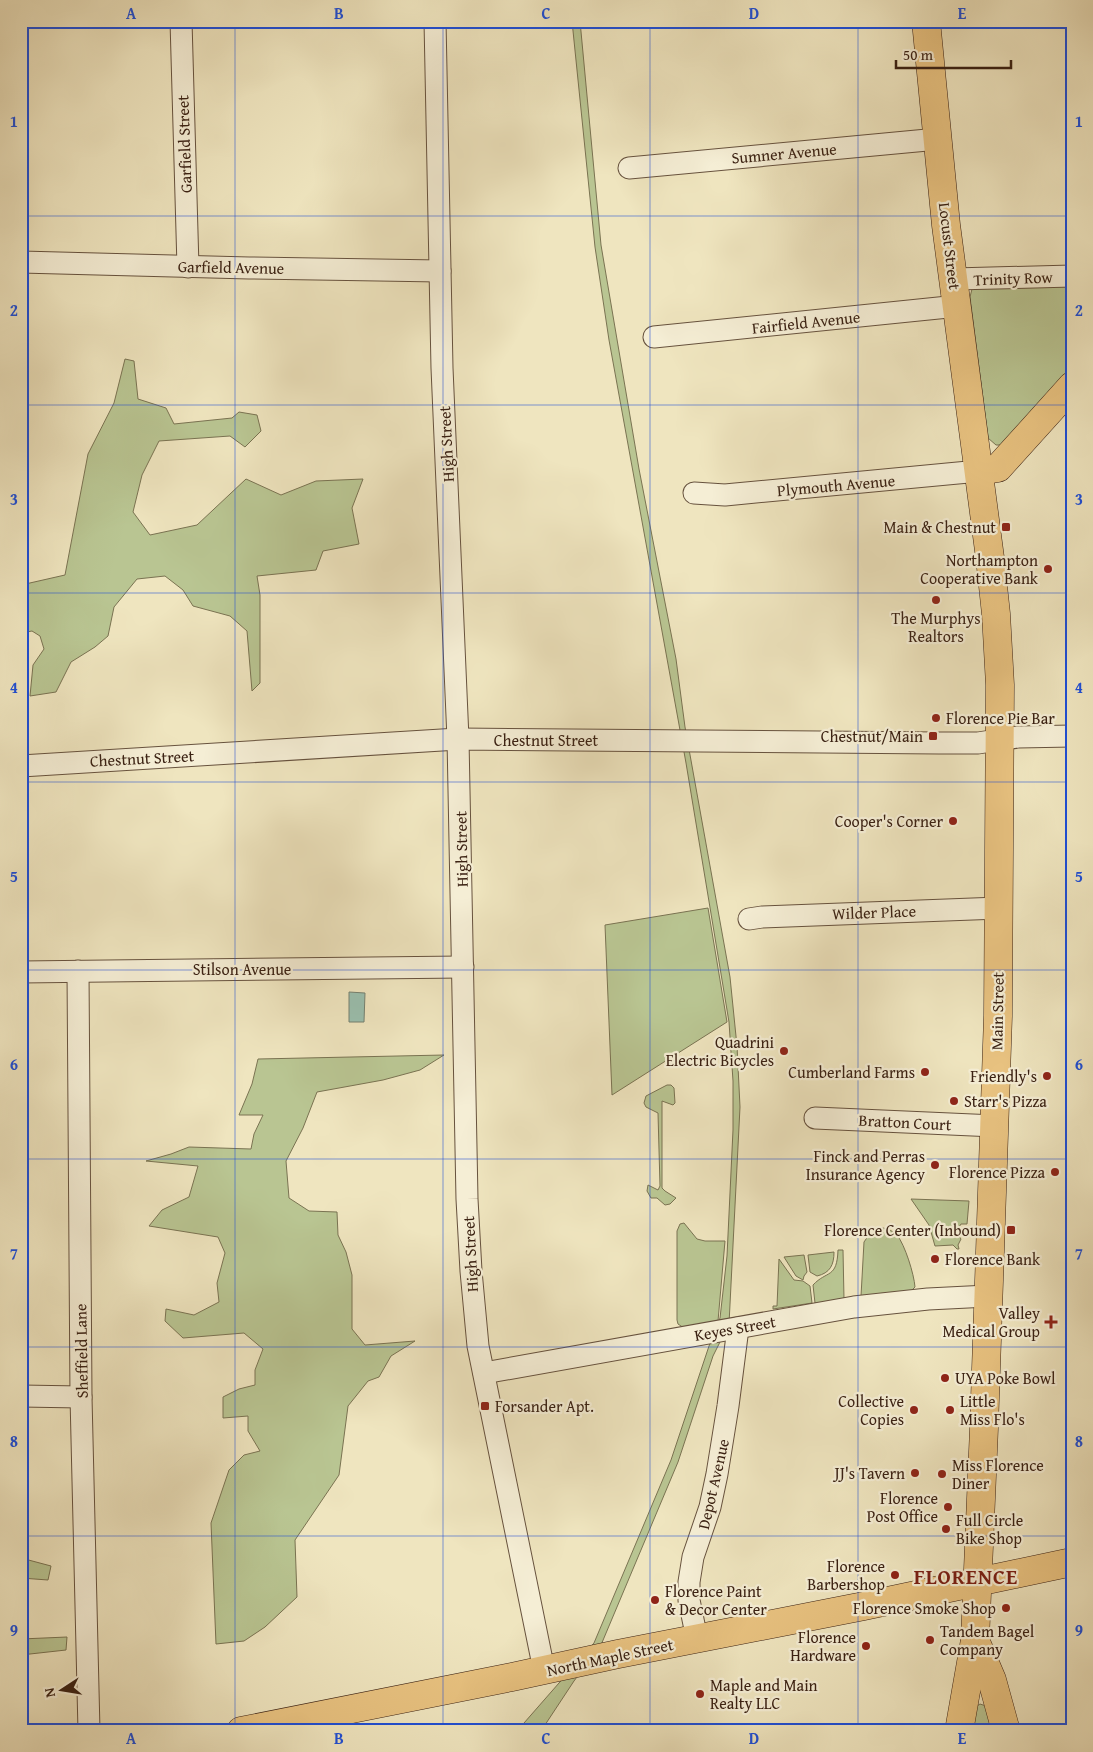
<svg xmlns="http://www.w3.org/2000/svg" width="1093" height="1752" viewBox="0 0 1093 1752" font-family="'Gentium Book Plus',serif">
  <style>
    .green { fill: #b9c592; stroke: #7a7352 }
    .water { fill: #9abfae; stroke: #748070 }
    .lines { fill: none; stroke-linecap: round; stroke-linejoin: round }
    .minor-casing { stroke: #67523e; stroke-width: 23 }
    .major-casing { stroke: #3a2113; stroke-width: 29 }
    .highway-casing { stroke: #3a2113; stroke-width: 29 }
    .minor { stroke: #f5eed5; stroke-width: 21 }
    .major { stroke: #e8c280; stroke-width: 28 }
    .highway { stroke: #e8c280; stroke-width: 28 }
    .grid { fill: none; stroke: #1d4ed8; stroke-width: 1; stroke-opacity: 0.55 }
    .poi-dot { fill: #8f2418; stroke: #f5eed5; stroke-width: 2 }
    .labels { text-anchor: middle; stroke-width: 4.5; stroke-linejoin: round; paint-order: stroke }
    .street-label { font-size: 16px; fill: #3a2113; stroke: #f5eed5 }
    .poi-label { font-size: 16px; fill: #3a2113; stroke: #f5eed5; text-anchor: end }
    .district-label { font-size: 21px; font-weight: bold; letter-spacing: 1px; fill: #7a1f14; stroke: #f5eed5 }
    .neatline { fill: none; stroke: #1d4ed8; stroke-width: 2 }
    .grid-label { font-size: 16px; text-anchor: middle; font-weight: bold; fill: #1d4ed8 }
  </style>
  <rect width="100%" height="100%" fill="#efe5bf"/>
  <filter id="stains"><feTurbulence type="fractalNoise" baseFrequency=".004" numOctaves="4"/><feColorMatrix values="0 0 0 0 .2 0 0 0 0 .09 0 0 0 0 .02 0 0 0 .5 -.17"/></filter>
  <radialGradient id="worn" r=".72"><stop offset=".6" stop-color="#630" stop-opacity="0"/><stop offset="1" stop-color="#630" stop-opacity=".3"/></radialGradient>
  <g class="green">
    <polygon points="572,21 580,21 601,245 639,469 676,659 685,727 730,977 737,1046 740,1107 729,1324 713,1356 678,1462 601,1645 574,1681 541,1731 517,1731 594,1643 671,1460 709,1346 720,1318 727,1256 733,1130 733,1081 729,1022 686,763 609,340 595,247"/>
    <polygon points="1072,281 1072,368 1002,445 996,445 988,438 970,297 972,289"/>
    <polygon points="125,359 134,361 138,399 166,408 174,424 232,418 239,412 257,415 261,431 245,447 230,436 159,441 142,475 133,512 150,535 197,525 246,479 281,495 316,481 363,479 352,508 359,544 323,551 316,570 257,576 260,595 260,683 252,691 247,631 230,616 193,606 183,590 165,576 137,579 114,607 108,636 95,647 71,662 56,692 30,696 33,665 44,649 40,636 32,631 21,633 21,585 65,575 88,454 114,403"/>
    <polygon points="708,908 727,1022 612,1095 605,925"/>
    <polygon points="444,1055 420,1070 383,1080 317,1092 303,1128 286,1161 289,1198 309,1211 337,1212 338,1235 346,1252 352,1275 352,1329 365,1345 415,1341 391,1356 379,1377 368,1381 348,1406 339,1475 295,1540 297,1597 265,1627 244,1641 216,1644 211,1523 229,1470 244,1455 260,1451 248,1431 248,1416 223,1418 223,1397 239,1389 255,1385 255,1370 263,1349 244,1333 183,1338 165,1321 166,1309 194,1315 219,1302 217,1283 225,1253 218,1237 149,1226 162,1210 189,1197 198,1166 146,1161 171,1154 189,1147 251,1149 254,1134 263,1115 239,1115 252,1084 258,1059"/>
    <polygon points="667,1085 671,1085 674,1088 675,1103 673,1105 662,1101 662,1188 665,1191 676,1198 670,1204 665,1205 657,1198 651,1198 647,1191 648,1185 658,1190 660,1186 658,1113 646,1107 644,1103 646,1096"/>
    <polygon points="911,1199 969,1201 967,1224 961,1224 957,1230 958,1235 961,1239 958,1245 959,1249 957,1249 953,1245 935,1246 929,1225"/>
    <polygon points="684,1223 697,1239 705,1241 725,1241 718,1321 684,1328 678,1324 677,1320 677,1231 680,1224"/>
    <path d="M883,1228C888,1229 893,1231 897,1235C905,1245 914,1274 915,1287L911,1291L861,1296L864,1242L873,1229Z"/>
    <path d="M838,1250H843L844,1299L820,1305L815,1303L813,1285C827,1270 837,1279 838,1250Z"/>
    <path d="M834,1252C834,1265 830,1273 817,1276L810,1272L808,1255Z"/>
    <polygon points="804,1255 807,1272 804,1276 803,1280 796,1276 784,1257"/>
    <polygon points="779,1259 794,1280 803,1281 810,1286 812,1303 773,1309 773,1306 777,1306"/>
    <polygon points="21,1558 51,1566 48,1580 21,1578"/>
    <polygon points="67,1637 66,1650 21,1655 21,1639"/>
    <polygon points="980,1704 986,1706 995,1731 971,1731 977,1706"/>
  </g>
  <polygon class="water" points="349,992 365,993 364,1022 349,1022"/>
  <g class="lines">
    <defs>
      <g id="minor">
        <polyline points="181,21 188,267"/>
        <polyline points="435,21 442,368 458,739 467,1199 471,1271 478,1346 544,1670"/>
        <polyline points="629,168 938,139"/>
        <polyline points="21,262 249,268 440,271"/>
        <polyline points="954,279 1072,276"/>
        <polyline points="654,337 958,306"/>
        <polyline points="694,493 725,495 979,471"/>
        <polyline points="21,766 458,739 939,743 978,743 1018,737 1072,736"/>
        <polyline points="749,919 762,917 999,908"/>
        <polyline points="78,971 81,1397 89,1731"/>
        <polyline points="21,972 463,967"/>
        <polyline points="815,1118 995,1126"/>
        <polyline points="484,1373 854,1307 928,1299 988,1296"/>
        <polyline points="21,1396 81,1397"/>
        <polyline points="697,1639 689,1600 689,1582 693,1557 710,1507 717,1474 728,1406 738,1328"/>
      </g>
      <g id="major">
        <polyline points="979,471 998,468 1072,386"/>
        <polyline points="975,1640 992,1680 1006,1731"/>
        <polyline points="241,1731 512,1677 618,1654 864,1606 1072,1562"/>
      </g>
      <polyline id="highway" points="926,21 946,225 990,558 996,614 1000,685 998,1016 984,1428 975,1640 959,1731"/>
    </defs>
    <use href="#minor" class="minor-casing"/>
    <use href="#major" class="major-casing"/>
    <use href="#highway" class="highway-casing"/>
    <use href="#minor" class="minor"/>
    <use href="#major" class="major"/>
    <use href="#highway" class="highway"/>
  </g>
  <path class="grid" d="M235,21V1731M443,21V1731M650,21V1731M858,21V1731M21,216H1072M21,405H1072M21,593H1072M21,782H1072M21,970H1072M21,1159H1072M21,1347H1072M21,1536H1072"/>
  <g class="poi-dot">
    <rect x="1001" y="522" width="10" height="10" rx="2.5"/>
    <circle cx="1048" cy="569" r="5"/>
    <circle cx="936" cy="600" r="5"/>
    <circle cx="936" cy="718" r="5"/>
    <rect x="928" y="731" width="10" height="10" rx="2.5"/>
    <circle cx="953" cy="821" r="5"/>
    <circle cx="784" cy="1051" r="5"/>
    <circle cx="925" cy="1072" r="5"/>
    <circle cx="1047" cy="1076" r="5"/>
    <circle cx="954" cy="1101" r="5"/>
    <circle cx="935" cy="1165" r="5"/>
    <circle cx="1055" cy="1172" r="5"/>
    <rect x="1006" y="1225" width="10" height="10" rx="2.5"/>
    <circle cx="935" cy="1259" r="5"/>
    <path d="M1048.5 1314.5h5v5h5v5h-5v5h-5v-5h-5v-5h5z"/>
    <circle cx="945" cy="1378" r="5"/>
    <rect x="480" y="1401" width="10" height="10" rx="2.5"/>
    <circle cx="914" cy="1410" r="5"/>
    <circle cx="950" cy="1410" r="5"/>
    <circle cx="915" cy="1473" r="5"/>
    <circle cx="942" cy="1474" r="5"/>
    <circle cx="948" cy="1507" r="5"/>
    <circle cx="946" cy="1529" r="5"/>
    <circle cx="895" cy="1575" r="5"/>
    <circle cx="655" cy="1600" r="5"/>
    <circle cx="1006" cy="1608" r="5"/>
    <circle cx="930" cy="1640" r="5"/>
    <circle cx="866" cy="1646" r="5"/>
    <circle cx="700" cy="1694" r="5"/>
  </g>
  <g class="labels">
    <g class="street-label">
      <text transform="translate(184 144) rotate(-92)" y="6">Garfield Street</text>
      <text transform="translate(784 153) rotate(-5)" y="6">Sumner Avenue</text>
      <text transform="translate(950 246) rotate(83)" y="6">Locust Street</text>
      <text transform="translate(231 267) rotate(1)" y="6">Garfield Avenue</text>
      <text transform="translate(1013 278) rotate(-2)" y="6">Trinity Row</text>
      <text transform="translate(806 322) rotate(-6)" y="6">Fairfield Avenue</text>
      <text transform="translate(446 444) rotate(-93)" y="6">High Street</text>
      <text transform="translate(836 485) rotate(-5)" y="6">Plymouth Avenue</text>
      <text x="546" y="746">Chestnut Street</text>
      <text transform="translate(142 758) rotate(-3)" y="6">Chestnut Street</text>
      <text transform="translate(461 849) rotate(-91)" y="6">High Street</text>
      <text transform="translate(874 912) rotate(-2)" y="6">Wilder Place</text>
      <text x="242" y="975">Stilson Avenue</text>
      <text transform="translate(997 1011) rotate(-89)" y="6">Main Street</text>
      <text transform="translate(905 1122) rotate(3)" y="6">Bratton Court</text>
      <text transform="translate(470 1254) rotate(-93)" y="6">High Street</text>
      <text transform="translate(735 1328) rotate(-10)" y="6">Keyes Street</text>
      <text transform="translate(81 1351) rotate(-91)" y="6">Sheffield Lane</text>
      <text transform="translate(713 1484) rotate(-77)" y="6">Depot Avenue</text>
      <text transform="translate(610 1657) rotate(-12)" y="6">North Maple Street</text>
    </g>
    <g class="poi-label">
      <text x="996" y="533">Main &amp; Chestnut</text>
      <text x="1038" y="566">Northampton<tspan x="1038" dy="18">Cooperative Bank</tspan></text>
      <text x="936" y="624" text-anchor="middle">The Murphys<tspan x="936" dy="18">Realtors</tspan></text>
      <text x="946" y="724" text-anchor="start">Florence Pie Bar</text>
      <text x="923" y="742">Chestnut/Main</text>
      <text x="943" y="827">Cooper's Corner</text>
      <text x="774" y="1048">Quadrini<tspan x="774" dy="18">Electric Bicycles</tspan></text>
      <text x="915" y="1078">Cumberland Farms</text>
      <text x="1037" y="1082">Friendly's</text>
      <text x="964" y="1107" text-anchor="start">Starr's Pizza</text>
      <text x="925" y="1162">Finck and Perras<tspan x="925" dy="18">Insurance Agency</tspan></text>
      <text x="1045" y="1178">Florence Pizza</text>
      <text x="1001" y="1236">Florence Center (Inbound)</text>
      <text x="945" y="1265" text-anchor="start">Florence Bank</text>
      <text x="1040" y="1319">Valley<tspan x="1040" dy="18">Medical Group</tspan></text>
      <text x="955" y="1384" text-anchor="start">UYA Poke Bowl</text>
      <text x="904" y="1407">Collective<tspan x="904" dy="18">Copies</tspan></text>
      <text x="960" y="1407" text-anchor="start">Little<tspan x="960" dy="18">Miss Flo's</tspan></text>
      <text x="495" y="1412" text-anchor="start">Forsander Apt.</text>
      <text x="952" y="1471" text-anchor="start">Miss Florence<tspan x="952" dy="18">Diner</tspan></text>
      <text x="905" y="1479">JJ's Tavern</text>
      <text x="938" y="1504">Florence<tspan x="938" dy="18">Post Office</tspan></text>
      <text x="956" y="1526" text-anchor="start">Full Circle<tspan x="956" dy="18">Bike Shop</tspan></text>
      <text x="885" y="1572">Florence<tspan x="885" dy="18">Barbershop</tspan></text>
      <text x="665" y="1597" text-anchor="start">Florence Paint<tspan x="665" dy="18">&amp; Decor Center</tspan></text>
      <text x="996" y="1614">Florence Smoke Shop</text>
      <text x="940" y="1637" text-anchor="start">Tandem Bagel<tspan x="940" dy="18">Company</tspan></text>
      <text x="856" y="1643">Florence<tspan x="856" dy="18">Hardware</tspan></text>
      <text x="710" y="1691" text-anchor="start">Maple and Main<tspan x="710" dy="18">Realty LLC</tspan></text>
    </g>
    <g class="district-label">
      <text x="966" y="1584">FLORENCE</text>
    </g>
  </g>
  <rect width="1093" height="1752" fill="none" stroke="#efe5bf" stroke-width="55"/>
  <g transform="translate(62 1690) rotate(258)" stroke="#f5eed5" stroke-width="4" paint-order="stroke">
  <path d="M0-4L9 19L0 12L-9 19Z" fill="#3a2113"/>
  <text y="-8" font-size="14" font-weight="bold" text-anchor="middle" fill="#3a2113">N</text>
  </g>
  <path d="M896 60v8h115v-8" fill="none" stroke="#3a2113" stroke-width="2.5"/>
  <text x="903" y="60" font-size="15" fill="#3a2113" stroke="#f5eed5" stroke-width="4" paint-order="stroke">50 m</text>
  <rect x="28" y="28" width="1038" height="1696" class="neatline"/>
  <g class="grid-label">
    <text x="131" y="19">A</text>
    <text x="339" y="19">B</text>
    <text x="546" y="19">C</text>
    <text x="754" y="19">D</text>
    <text x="962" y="19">E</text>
    <text x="14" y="127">1</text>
    <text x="1079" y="127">1</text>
    <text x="14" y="316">2</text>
    <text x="1079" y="316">2</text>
    <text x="14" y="505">3</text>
    <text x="1079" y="505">3</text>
    <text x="14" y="693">4</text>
    <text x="1079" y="693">4</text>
    <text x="14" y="882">5</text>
    <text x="1079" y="882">5</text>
    <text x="14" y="1070">6</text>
    <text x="1079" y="1070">6</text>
    <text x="14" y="1259">7</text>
    <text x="1079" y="1259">7</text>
    <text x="14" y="1447">8</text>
    <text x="1079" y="1447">8</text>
    <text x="14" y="1636">9</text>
    <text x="1079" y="1636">9</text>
    <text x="131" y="1744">A</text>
    <text x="339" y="1744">B</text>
    <text x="546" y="1744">C</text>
    <text x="754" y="1744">D</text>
    <text x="962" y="1744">E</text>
  </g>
  <rect width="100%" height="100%" filter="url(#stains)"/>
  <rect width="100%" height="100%" fill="url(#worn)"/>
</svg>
